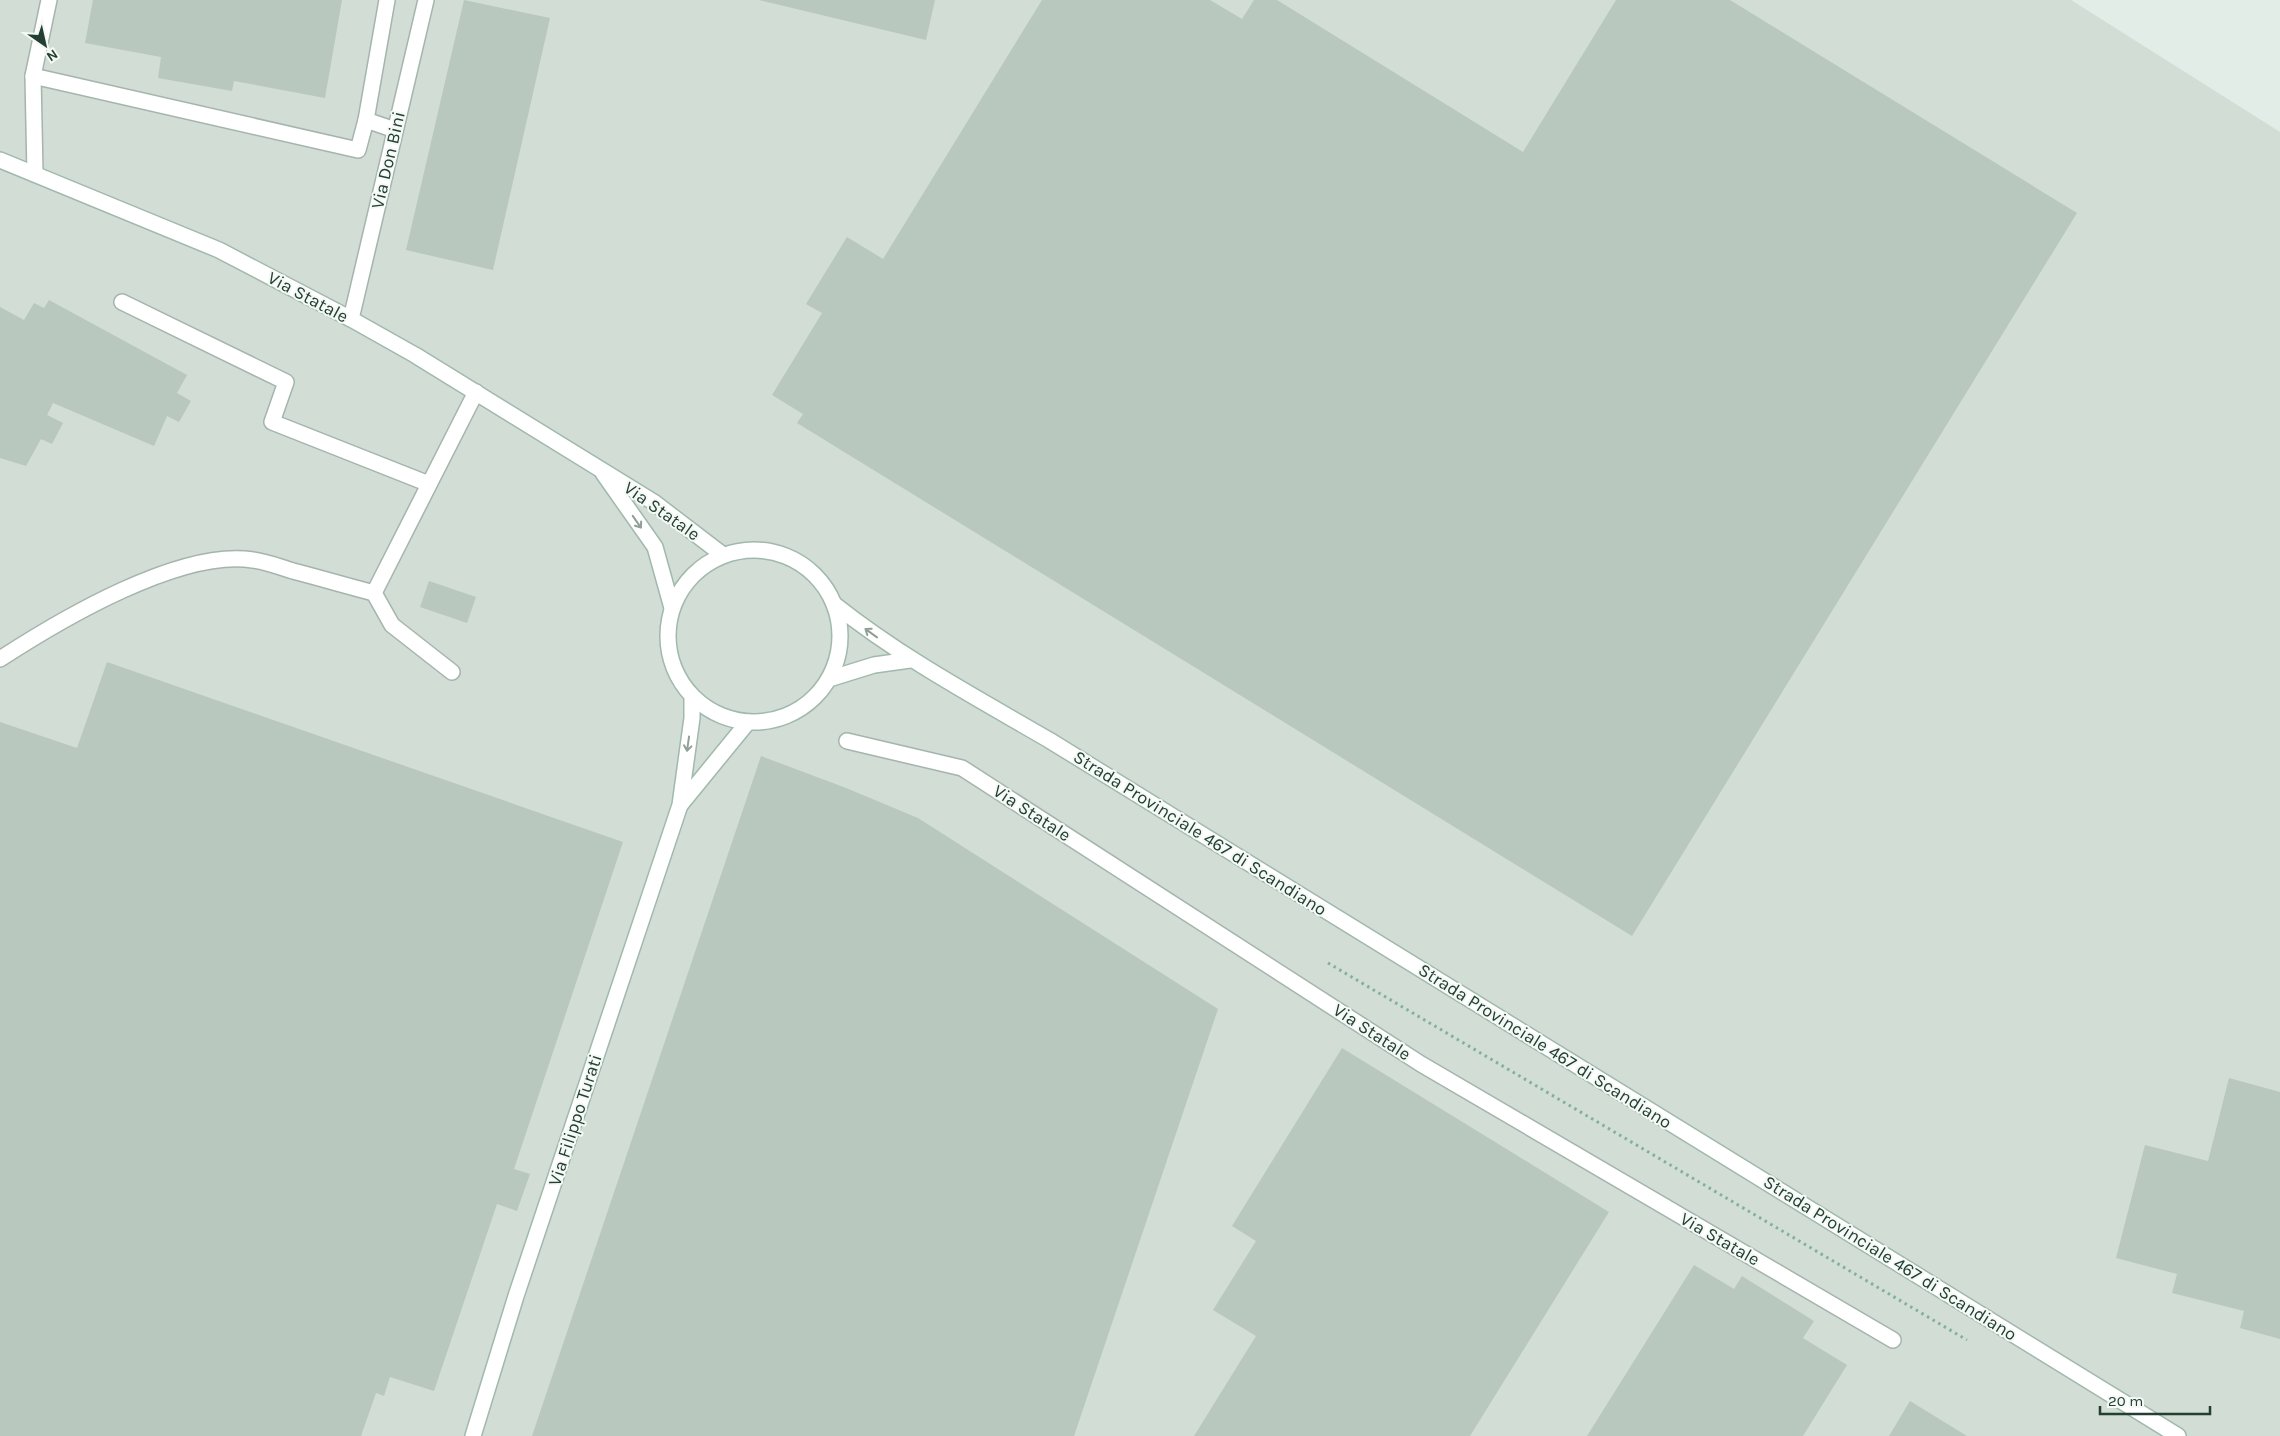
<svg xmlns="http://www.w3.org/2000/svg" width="2280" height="1436" viewBox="0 0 2280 1436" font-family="Karla,sans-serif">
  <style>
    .built { fill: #d1ddd5 }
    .building { fill: #b8c8bf }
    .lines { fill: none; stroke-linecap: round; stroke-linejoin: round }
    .service-casing { stroke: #a5b5ad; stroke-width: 18 }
    .minor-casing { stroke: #a5b5ad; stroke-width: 18 }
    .secondary-casing { stroke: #a1b9ad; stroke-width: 18 }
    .path { stroke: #82b19b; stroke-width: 3; stroke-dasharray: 2.5 4; stroke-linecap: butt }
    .service { stroke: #fff; stroke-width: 15 }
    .minor { stroke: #fff; stroke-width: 15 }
    .secondary { stroke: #fff; stroke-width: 15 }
    .oneway { stroke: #909f98 }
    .labels { text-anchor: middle; stroke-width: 4; stroke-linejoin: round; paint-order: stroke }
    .street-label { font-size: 18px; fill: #223f32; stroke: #f4f9f5 }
  </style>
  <rect width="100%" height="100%" fill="#e3ede7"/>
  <polygon class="built" points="0,0 2071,0 2280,132 2280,1436 0,1436"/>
  <g class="building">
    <polygon points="93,0 342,0 325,98 234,81 232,91 158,78 161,57 85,43"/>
    <polygon points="464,0 550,18 493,270 406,250"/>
    <polygon points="759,0 935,0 926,40"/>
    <polygon points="1042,0 1210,0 1242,19 1254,0 1277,0 1523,152 1616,0 1730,0 2077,213 1632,936 797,423 803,414 772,395 822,313 806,304 847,237 883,259"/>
    <polygon points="49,300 187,375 177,393 191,401 179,422 167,416 154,446 53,403 47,415 63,423 52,444 41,439 26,466 0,458 0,307 24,320 34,303 44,308"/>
    <polygon points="429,581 476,597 467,623 420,607"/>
    <polygon points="107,662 623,842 514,1169 530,1174 517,1211 497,1204 434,1391 390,1377 384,1396 376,1393 361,1436 0,1436 0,722 77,748"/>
    <polygon points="761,756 846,788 918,818 1218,1009 1074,1436 532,1436"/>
    <polygon points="1342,1048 1609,1212 1470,1436 1194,1436 1256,1336 1213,1310 1256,1241 1232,1226"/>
    <polygon points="2229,1078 2280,1092 2280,1339 2240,1328 2244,1311 2172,1293 2177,1274 2116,1258 2145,1145 2208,1161"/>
    <polygon points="1694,1265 1734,1289 1742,1276 1814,1321 1803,1338 1847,1365 1803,1436 1587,1436"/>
    <polygon points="1910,1401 1967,1436 1889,1436"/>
  </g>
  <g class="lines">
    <defs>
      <g id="service">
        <polyline points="387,0 366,120 395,130"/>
        <polyline points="33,76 358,150 366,120"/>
        <polyline points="35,174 33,76 49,0"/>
        <polyline points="122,302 286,382 272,422 429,484"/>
        <polyline points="374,593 392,625 452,672"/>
        <path d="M0,659C60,620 181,548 253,560C267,562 280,567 293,571C320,578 347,586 374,593L476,392"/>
        <polyline points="847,741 962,768 1421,1064 1893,1340"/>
      </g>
      <polyline id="minor" points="351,319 426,0"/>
      <g id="secondary">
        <polyline points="0,160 219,250 351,319 415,355 655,503 723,555"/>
        <polyline points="603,473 655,547 672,608"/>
        <circle cx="754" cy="636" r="86"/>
        <path d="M834,604C902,658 975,697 1049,740L2178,1436"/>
        <polyline points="829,679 874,665 910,660"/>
        <polyline points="681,804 748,722"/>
        <polyline points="473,1436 516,1296 680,805 692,718 692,696"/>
      </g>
    </defs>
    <use href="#service" class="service-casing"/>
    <use href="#minor" class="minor-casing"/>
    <use href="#secondary" class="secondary-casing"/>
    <polyline class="path" points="1328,963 1967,1340"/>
    <use href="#service" class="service"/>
    <use href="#minor" class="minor"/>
    <use href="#secondary" class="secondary"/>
  </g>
  <defs><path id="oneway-shaft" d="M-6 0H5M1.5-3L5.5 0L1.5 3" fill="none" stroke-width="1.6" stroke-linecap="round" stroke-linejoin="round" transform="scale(1.25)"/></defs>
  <g class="oneway">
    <use href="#oneway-shaft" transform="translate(637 522) rotate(55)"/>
    <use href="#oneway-shaft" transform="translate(871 633) rotate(-144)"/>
    <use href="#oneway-shaft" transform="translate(688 744) rotate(98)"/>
  </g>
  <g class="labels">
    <g class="street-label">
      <text transform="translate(388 160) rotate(-77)" y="6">Via Don Bini</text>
      <text transform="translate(308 297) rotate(28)" y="6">Via Statale</text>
      <text transform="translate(662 511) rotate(35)" y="6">Via Statale</text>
      <text transform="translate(1032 813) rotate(33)" y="6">Via Statale</text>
      <text transform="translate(1200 833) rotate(32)" y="6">Strada Provinciale 467 di Scandiano</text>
      <text transform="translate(1372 1032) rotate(33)" y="6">Via Statale</text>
      <text transform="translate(1545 1046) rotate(32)" y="6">Strada Provinciale 467 di Scandiano</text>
      <text transform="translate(575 1120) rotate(-72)" y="6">Via Filippo Turati</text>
      <text transform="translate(1720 1239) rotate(30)" y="6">Via Statale</text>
      <text transform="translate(1890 1258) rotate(32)" y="6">Strada Provinciale 467 di Scandiano</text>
    </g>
  </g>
  <g transform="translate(45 45) rotate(146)" stroke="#f4f9f5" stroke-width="4" paint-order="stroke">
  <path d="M0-4L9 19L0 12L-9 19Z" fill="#223f32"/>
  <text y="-8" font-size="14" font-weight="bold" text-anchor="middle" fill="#223f32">N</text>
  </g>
  <path d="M2100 1406v8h110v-8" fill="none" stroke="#223f32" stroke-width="2.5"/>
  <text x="2108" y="1406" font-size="15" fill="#223f32" stroke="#f4f9f5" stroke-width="4" paint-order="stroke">20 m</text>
</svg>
